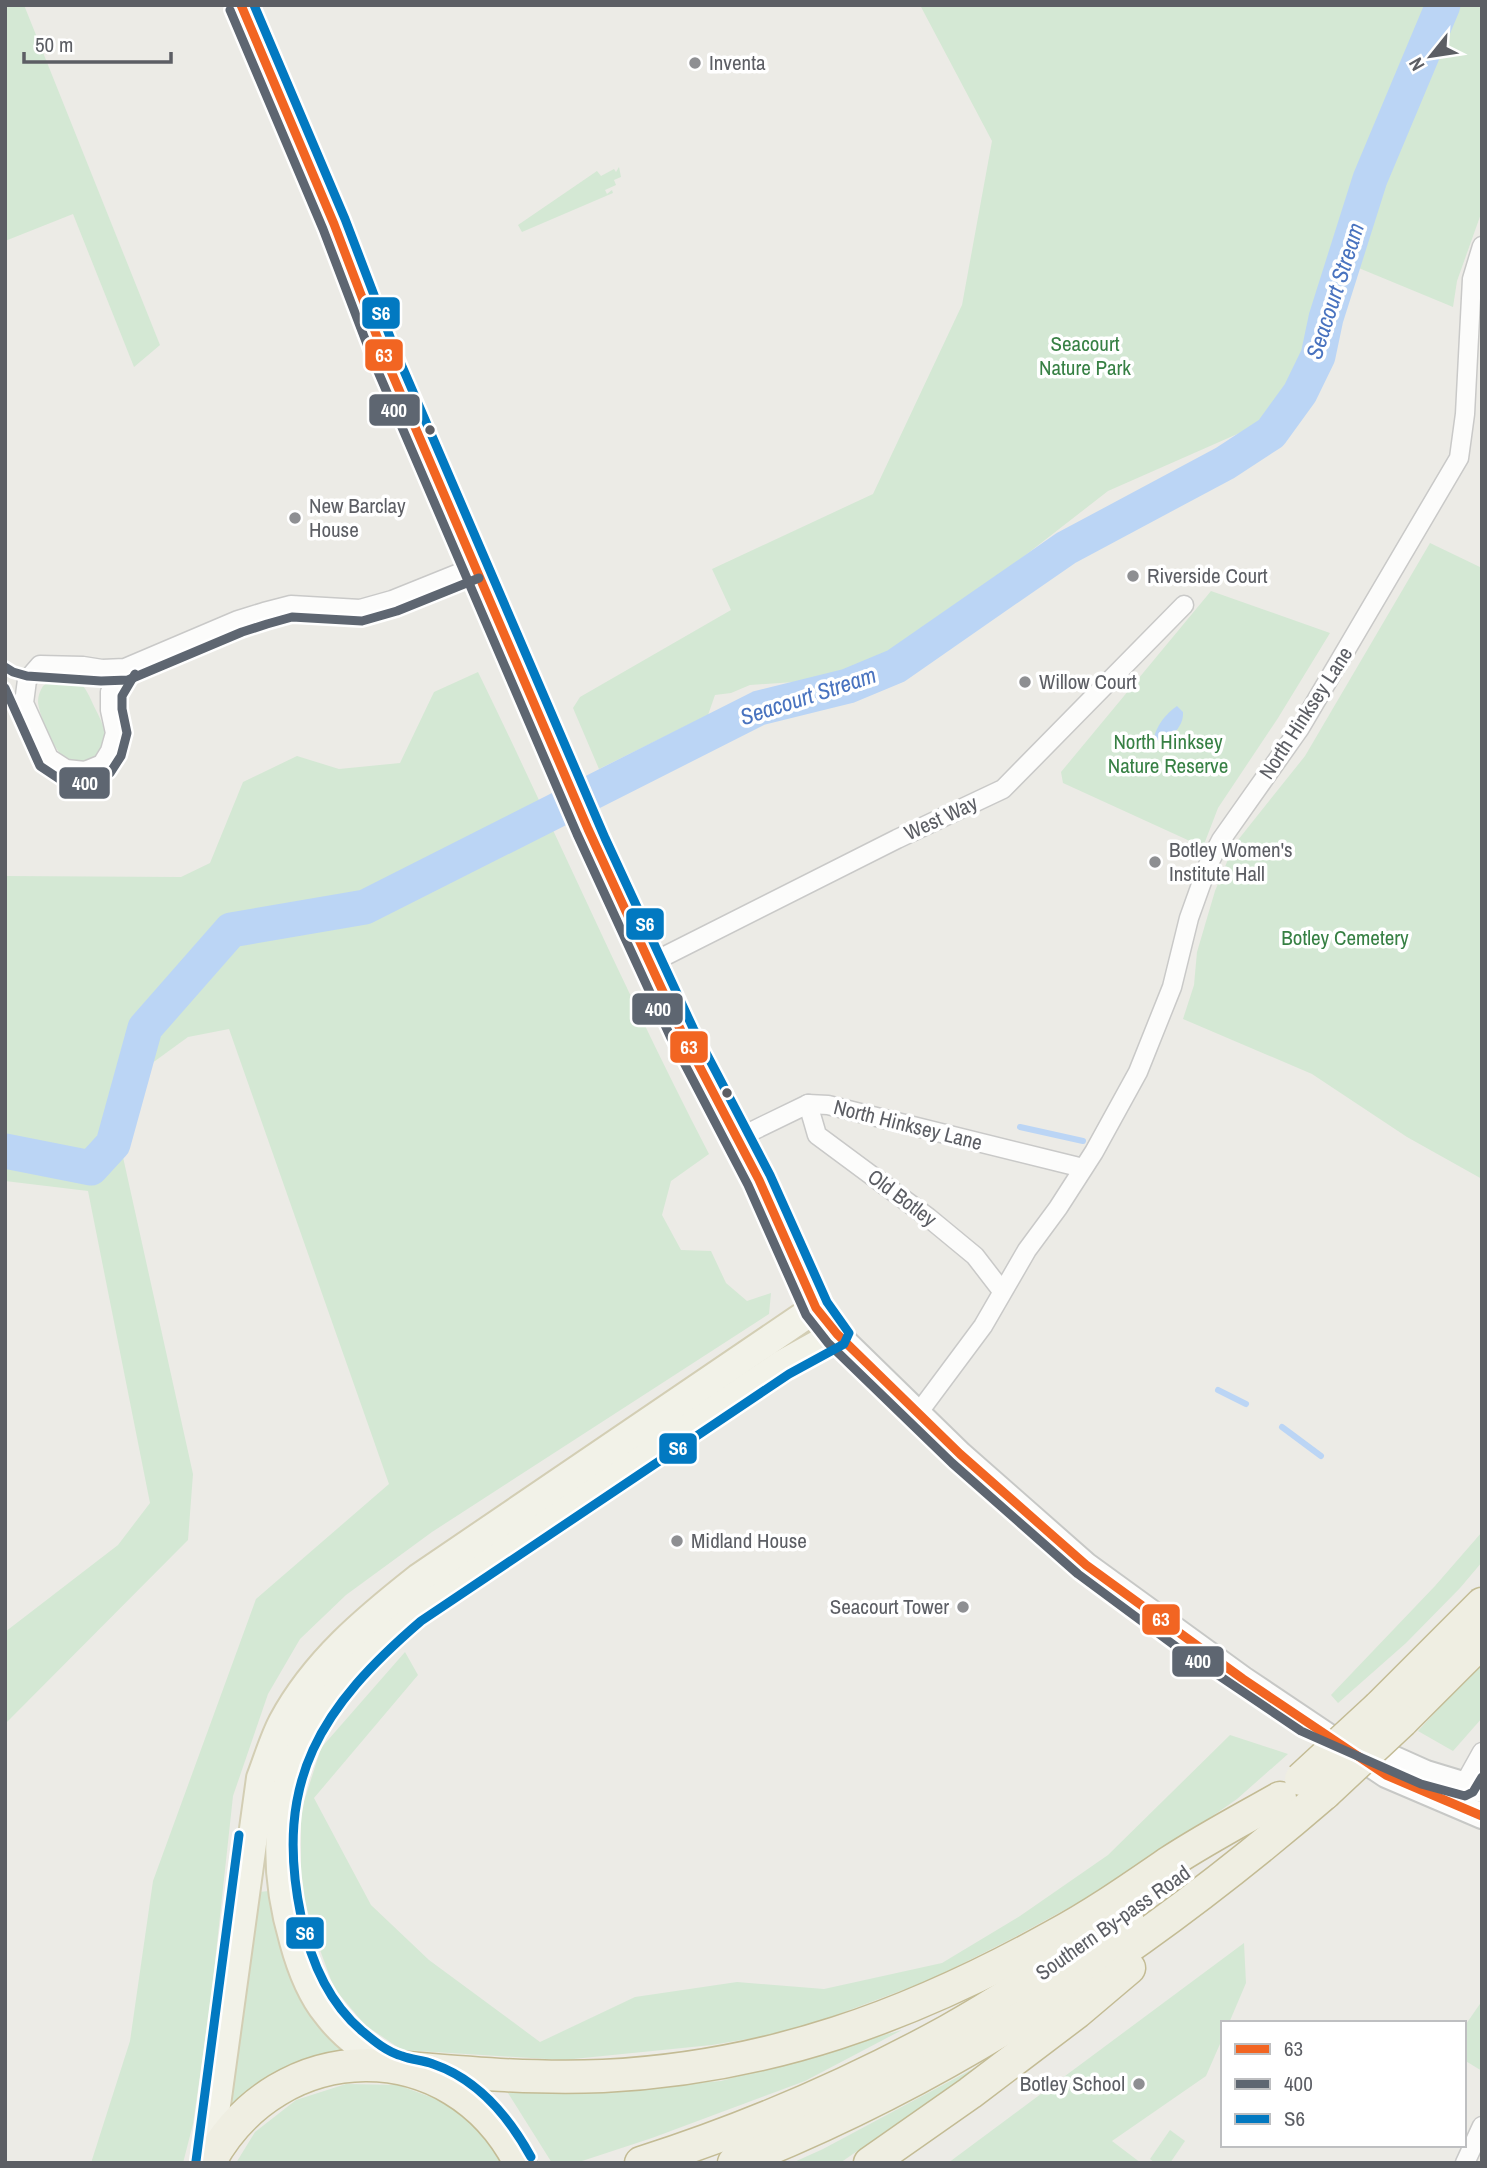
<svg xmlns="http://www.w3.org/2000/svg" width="1487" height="2168" viewBox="0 0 1487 2168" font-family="'Archivo Narrow',sans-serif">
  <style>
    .green { fill: #d4e8d4 }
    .water { fill: #bbd5f5 }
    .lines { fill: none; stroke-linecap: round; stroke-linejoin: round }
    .stream { stroke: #bbd5f5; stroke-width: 6 }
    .river { stroke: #bbd5f5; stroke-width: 35 }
    .street-casing { stroke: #c9c9c8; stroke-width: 21 }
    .secondary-casing { stroke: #c7c8c6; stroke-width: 28 }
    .primary-casing { stroke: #d3ceb4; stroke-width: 32 }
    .highway-casing { stroke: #c3bb94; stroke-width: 35 }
    .street { stroke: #fcfcfb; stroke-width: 18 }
    .secondary { stroke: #fcfcfb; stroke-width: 24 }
    .primary { stroke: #f2f2e8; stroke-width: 28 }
    .highway { stroke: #efeee2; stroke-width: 32 }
    .highway-bridge-casing { stroke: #c3bb94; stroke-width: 35; stroke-linecap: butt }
    .highway-bridge { stroke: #efeee2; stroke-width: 32 }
    .bus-1-casing { stroke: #fff; stroke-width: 14 }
    .bus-2-casing { stroke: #fff; stroke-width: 14 }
    .bus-3-casing { stroke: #fff; stroke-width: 14 }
    .bus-1 { stroke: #f26522; stroke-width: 9 }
    .bus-2 { stroke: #5e6671; stroke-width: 9 }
    .bus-3 { stroke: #0279c1; stroke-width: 9 }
    .poi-dot { fill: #8e8f92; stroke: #fff; stroke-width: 2.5 }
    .bus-dot { fill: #5c5e64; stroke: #fff; stroke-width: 2.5 }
    .labels { text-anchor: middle; stroke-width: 7; stroke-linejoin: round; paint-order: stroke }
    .poi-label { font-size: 21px; fill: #5c5e64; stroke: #fff; text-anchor: start }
    .park-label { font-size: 21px; fill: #378044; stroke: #fff }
    .street-label { font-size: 21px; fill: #5c5e64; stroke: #fff }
    .water-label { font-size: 23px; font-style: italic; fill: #4973bf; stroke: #fff }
    .line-badge { stroke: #fff; stroke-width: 2.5 }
    .badge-label { font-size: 19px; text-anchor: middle; font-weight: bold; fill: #fff }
  </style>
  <rect width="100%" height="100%" fill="#ecebe6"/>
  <g class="green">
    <polygon points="5,5 24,5 160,345 134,367 73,214 5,241"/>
    <polygon points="920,5 1443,5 1370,179 1326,318 1316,314 1312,348 1294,384 1260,424 1108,491 919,638 860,672 838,673 794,682 750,685 731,693 715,695 708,715 599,769 573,708 580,697 731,610 712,569 873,494 962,305 992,141"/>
    <polygon points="1458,5 1482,5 1482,211 1457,281 1453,307 1349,264 1382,174"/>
    <polygon points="619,167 621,177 614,180 616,185 605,190 607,194 612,190 613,193 522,232 518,225 597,171 601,176 614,169 616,172"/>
    <polygon points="1430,543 1482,568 1482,1179 1407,1137 1312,1074 1183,1019 1194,985 1197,952 1215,891 1234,845 1305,756"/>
    <polygon points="1211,591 1330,633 1278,718 1218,808 1203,847 1063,783 1061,772"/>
    <path d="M478,672C556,832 627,996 709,1154L671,1181L662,1215L681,1250L711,1251L726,1283L747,1301L771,1293L769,1314L432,1532L346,1595L300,1639L268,1694L233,1796L211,1999L193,2124L183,2163H91L130,2041L153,1881L256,1599L389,1484L229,1029L188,1037L144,1069L121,1148L193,1474L188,1540L5,1724V1632L118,1545L150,1503L88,1191L5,1181V876L181,877L210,863L243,782L297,756L339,769L400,763L434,692Z"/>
    <path d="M57,676C77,675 85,685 92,702C97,713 105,725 105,738C105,758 82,769 66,759C55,753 38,713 38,701C38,696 40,691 43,686Z"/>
    <polygon points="1482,1532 1482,1562 1460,1588 1406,1643 1338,1703 1331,1695 1435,1586"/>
    <polygon points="405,1652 418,1675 314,1798 371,1905 429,1960 540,2042 635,1997 737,1982 824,1989 942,1963 1020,1916 1108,1855 1230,1735 1288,1754 1237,1799 1125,1877 1013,1938 932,1979 831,2017 777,2034 712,2045 563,2060 402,2050 365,2025 334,1988 313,1931 301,1887 301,1811 321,1748"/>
    <polygon points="1482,1661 1482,1718 1453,1751 1418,1731"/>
    <path d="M269,1891C281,1957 292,2006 345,2053L239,2107L232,2103L259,1892Z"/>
    <polygon points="1244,1943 1246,1983 1229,2023 1223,2023 1223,2037 1206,2076 1112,2141 1141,2163 948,2163"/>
    <polygon points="1482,2001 1482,2071 1464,2060 1464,2027"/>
    <polygon points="902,2030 805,2081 652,2138 576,2163 552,2163 508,2093 635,2088 721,2081"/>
    <polygon points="982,2064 840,2163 792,2163 823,2149"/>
    <polygon points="346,2084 398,2085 447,2103 487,2137 502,2163 236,2163 255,2132 296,2100"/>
    <polygon points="1170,2130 1185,2141 1170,2163 1155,2163 1150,2159"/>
  </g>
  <path class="water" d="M1177,706L1183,712C1184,726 1172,736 1161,743L1154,737C1158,723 1166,714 1177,706Z"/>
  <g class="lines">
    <g class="stream">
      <polyline points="1020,1127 1083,1141"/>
      <polyline points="1218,1390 1246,1404"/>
      <polyline points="1282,1427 1321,1456"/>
    </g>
    <polyline class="river" points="5,1151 91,1168 113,1144 145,1028 231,930 365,907 759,708 848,686 896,666 1066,548 1225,463 1271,433 1300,393 1318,356 1326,318 1370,179 1443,5"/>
    <defs>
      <g id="street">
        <polyline points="125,668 110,692 110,710 115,733 110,751 102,764 85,771 66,769 49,758 24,703 27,680 40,665 83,666 102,669 125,668 238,620 264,612 291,605 360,609 392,600 474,567"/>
        <polyline points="649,964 897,839 1003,789 1184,605"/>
        <polyline points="808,1104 817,1135 929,1218 975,1256 1002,1291"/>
        <polyline points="738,1138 808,1104 828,1105 1083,1168"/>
        <polyline points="919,1412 983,1326 1027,1250 1058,1208 1094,1152 1138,1072 1172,987 1189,918 1208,865 1221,840 1300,728 1459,458 1465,414 1472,279 1482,246"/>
        <polyline points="1458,1795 1482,1752"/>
        <polyline points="1465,2163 1482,2126"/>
      </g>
      <g id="secondary">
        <polyline points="837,1334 960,1454 1086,1565 1243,1679 1386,1775 1482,1816"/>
        <polyline points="1359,1743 1426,1773 1482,1790"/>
      </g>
      <g id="primary">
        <path d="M241,5L334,224L384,355L594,843L682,1033L759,1180L816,1308L837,1334L783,1364L414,1611C375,1641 336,1675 313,1719C275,1789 272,1866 294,1941C301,1967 310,1992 327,2013C344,2036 368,2053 393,2067"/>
        <path d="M208,2163L261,1778C268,1760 274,1739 283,1722C315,1662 367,1619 419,1578L816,1308"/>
      </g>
      <g id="highway">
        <polyline points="1379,1707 1482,1604"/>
        <polyline points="1402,1721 1482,1641"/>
        <path d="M397,2067C465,2073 534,2079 603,2076C769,2068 910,2016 1054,1936C1095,1914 1132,1888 1170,1862C1205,1839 1243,1819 1280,1798"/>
        <path d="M209,2163C278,2034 453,2031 520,2163"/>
        <path d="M641,2163C747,2129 850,2085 948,2031C1009,1997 1068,1956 1127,1917"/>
        <path d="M734,2163C951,2078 1149,1945 1325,1793"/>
        <polyline points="870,2163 970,2093 1077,2012 1129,1968"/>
      </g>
    </defs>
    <use href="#street" class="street-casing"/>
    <use href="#secondary" class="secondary-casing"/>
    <use href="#primary" class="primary-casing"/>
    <use href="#highway" class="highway-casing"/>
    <use href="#street" class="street"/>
    <use href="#secondary" class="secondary"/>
    <use href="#primary" class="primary"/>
    <use href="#highway" class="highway"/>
    <defs>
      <g id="highway-bridge">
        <polyline points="1301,1779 1379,1707"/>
        <polyline points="1325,1793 1402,1721"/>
      </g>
    </defs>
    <use href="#highway-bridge" class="highway-bridge-casing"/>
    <use href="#highway-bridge" class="highway-bridge"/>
    <defs>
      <polyline id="bus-1" points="241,5 334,224 384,355 588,829 682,1033 759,1180 816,1308 837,1334 960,1454 1086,1565 1243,1679 1386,1775 1482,1816"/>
      <g id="bus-2">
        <polyline points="230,10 323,229 373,360 577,834 671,1038 748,1185 806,1315 828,1343 952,1463 1078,1574 1178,1648 1301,1731 1421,1784 1465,1796 1473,1792 1482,1777"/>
        <polyline points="5,667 13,672 27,676 101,681 128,680 242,632 267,624 292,617 362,621 397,611 479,578"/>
        <polyline points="5,688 40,766 61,780 86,783 110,773 121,756 127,733 122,709 122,696 135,674"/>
      </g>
      <g id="bus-3">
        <path d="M254,5L345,219L395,350L605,838L693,1028L770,1175L827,1302L849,1333L844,1344L789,1374L421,1621C321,1707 273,1780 301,1916C310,1959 328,2002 362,2031C374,2041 387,2052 402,2056C412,2060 423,2060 433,2064C477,2079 509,2117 531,2157"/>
        <polyline points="196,2161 239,1835"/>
      </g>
    </defs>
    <use href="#bus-1" class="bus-1-casing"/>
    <use href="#bus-2" class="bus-2-casing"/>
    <use href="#bus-3" class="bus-3-casing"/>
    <use href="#bus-1" class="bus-1"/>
    <use href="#bus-2" class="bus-2"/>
    <use href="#bus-3" class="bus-3"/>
  </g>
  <g class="poi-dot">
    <circle cx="695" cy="63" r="7"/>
    <circle cx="295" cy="518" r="7"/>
    <circle cx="1133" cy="576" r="7"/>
    <circle cx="1025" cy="682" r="7"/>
    <circle cx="1155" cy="862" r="7"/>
    <circle cx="677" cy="1541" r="7"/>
    <circle cx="963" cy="1607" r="7"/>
    <circle cx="1139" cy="2084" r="7"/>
  </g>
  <g class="bus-dot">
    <circle cx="430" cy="430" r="6"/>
    <circle cx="727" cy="1093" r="6"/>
  </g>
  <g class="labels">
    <g class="poi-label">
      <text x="709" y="70">Inventa</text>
      <text x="309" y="513">New Barclay<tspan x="309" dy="24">House</tspan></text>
      <text x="1147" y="583">Riverside Court</text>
      <text x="1039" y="689">Willow Court</text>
      <text x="1169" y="857">Botley Women's<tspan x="1169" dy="24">Institute Hall</tspan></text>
      <text x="691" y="1548">Midland House</text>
      <text x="949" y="1614" text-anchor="end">Seacourt Tower</text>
      <text x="1125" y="2091" text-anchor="end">Botley School</text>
    </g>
    <g class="park-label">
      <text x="1085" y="351">Seacourt<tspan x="1085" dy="24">Nature Park</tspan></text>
      <text x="1168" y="749">North Hinksey<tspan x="1168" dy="24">Nature Reserve</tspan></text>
      <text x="1345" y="945">Botley Cemetery</text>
    </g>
    <g class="street-label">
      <text transform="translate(1306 713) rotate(-57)" y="7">North Hinksey Lane</text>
      <text transform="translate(941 818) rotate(-25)" y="7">West Way</text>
      <text transform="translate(908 1125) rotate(14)" y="7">North Hinksey Lane</text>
      <text transform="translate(902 1198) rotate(37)" y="7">Old Botley</text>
      <text transform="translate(1113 1923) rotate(-35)" y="7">Southern By-pass Road</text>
    </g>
    <g class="water-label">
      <text transform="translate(1335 291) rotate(-72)" y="8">Seacourt Stream</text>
      <text transform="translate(808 696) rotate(-18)" y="8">Seacourt Stream</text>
    </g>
  </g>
  <g class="line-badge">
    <rect x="361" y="296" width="40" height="34" rx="7" fill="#0279c1"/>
    <rect x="364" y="338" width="40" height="34" rx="7" fill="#f26522"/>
    <rect x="368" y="393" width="53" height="34" rx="7" fill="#5e6671"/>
    <rect x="58" y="766" width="53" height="34" rx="7" fill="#5e6671"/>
    <rect x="625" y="907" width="40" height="34" rx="7" fill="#0279c1"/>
    <rect x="631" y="992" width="53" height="34" rx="7" fill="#5e6671"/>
    <rect x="669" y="1030" width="40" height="34" rx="7" fill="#f26522"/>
    <rect x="658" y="1432" width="40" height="33" rx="7" fill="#0279c1"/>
    <rect x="1141" y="1603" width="40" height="33" rx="7" fill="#f26522"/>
    <rect x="1171" y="1645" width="54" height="33" rx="7" fill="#5e6671"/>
    <rect x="285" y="1916" width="40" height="34" rx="7" fill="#0279c1"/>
  </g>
  <g class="badge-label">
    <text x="381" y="320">S6</text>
    <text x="384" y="362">63</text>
    <text x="394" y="417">400</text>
    <text x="85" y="790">400</text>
    <text x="645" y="931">S6</text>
    <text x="658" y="1016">400</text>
    <text x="689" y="1054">63</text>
    <text x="678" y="1455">S6</text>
    <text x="1161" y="1626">63</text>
    <text x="1198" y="1668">400</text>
    <text x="305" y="1940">S6</text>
  </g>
  <rect width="1487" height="2168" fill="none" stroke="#5c5e64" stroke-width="14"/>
  <rect x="1221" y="2021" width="245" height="126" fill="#ffffff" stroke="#bebfc1" stroke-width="2"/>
  <rect x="1235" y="2044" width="35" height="10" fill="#f26522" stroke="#bebfc1" stroke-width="2"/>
  <text x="1284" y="2056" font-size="21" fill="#5c5e64">63</text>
  <rect x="1235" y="2079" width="35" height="10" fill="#5e6671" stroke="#bebfc1" stroke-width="2"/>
  <text x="1284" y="2091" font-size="21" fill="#5c5e64">400</text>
  <rect x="1235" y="2114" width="35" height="10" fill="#0279c1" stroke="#bebfc1" stroke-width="2"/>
  <text x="1284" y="2126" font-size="21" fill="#5c5e64">S6</text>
  <g transform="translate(1431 56) rotate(240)" stroke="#ffffff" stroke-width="5" paint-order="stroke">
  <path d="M0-5L12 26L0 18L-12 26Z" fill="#5c5e64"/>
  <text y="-10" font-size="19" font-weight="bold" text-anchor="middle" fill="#5c5e64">N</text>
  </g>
  <path d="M24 52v10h147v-10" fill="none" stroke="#5c5e64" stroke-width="3.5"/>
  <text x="35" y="52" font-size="21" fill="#5c5e64" stroke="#ffffff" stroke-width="5" paint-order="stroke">50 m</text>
</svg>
